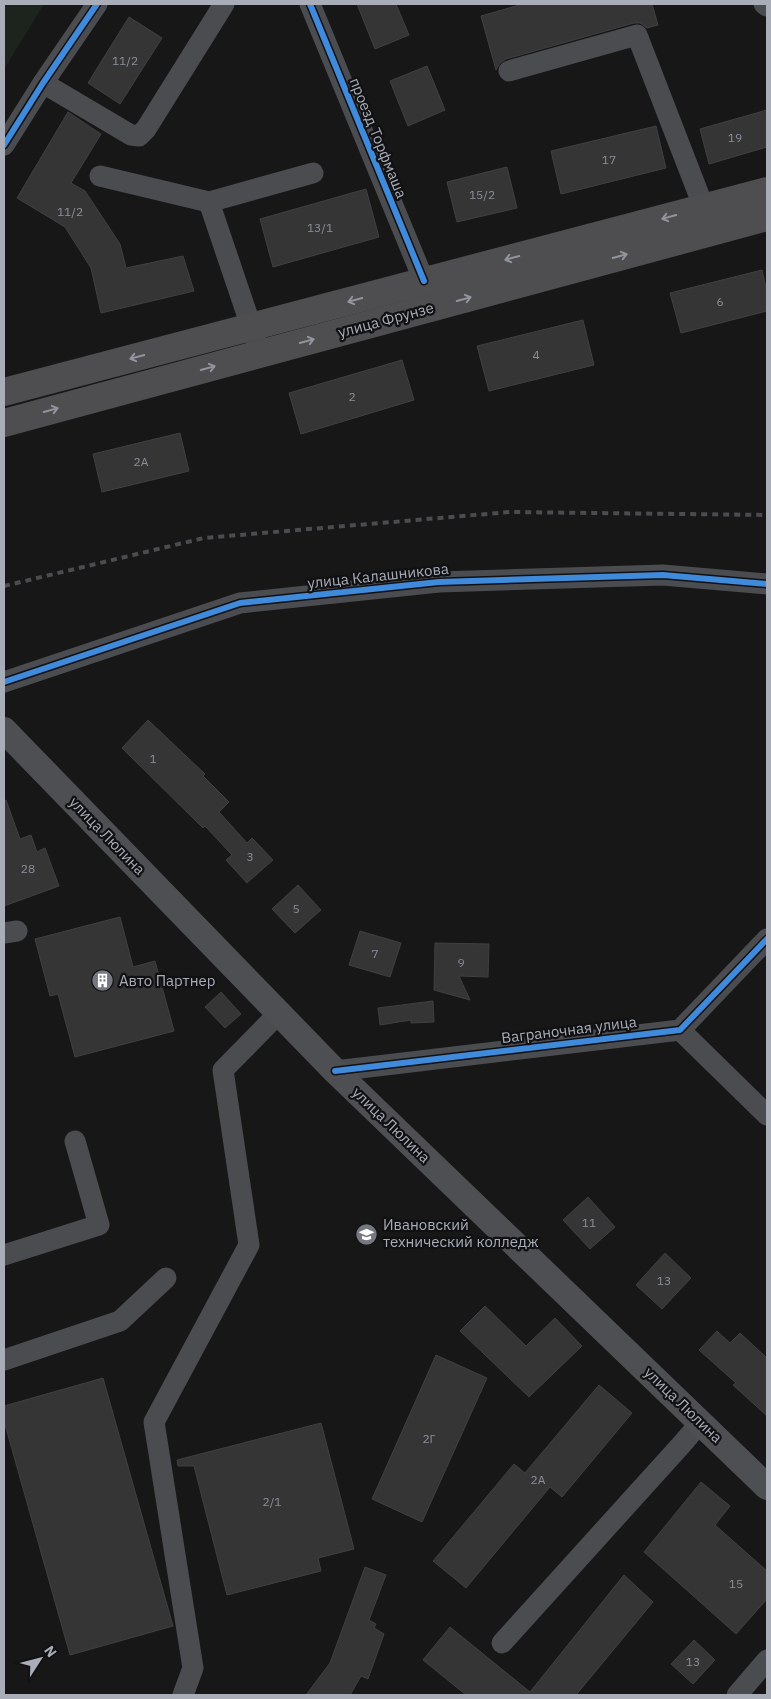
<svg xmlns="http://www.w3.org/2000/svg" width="771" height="1699" viewBox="0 0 771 1699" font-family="'IBM Plex Sans',sans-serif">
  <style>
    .green { fill: #1d241e }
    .building { fill: #353536; stroke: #3f4043 }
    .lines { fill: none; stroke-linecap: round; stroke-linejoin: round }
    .minor { stroke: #4b4c50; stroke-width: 21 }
    .major { stroke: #4d4f52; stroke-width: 26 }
    .highway { stroke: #4e4e51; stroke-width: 28 }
    .rail { stroke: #4b4c4f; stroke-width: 4; stroke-dasharray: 6 5; stroke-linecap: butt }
    .cycleway-casing { stroke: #111113; stroke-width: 9 }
    .cycleway { stroke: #408adc; stroke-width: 6 }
    .oneway { stroke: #92959e }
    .labels { text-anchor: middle; stroke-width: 4.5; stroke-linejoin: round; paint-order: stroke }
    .number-label { font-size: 12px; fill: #8b8f98 }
    .street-label { font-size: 15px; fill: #a8adb8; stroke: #111113 }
    .poi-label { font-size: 15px; fill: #a8adb8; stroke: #111113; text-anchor: start }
  </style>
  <rect width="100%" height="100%" fill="#171717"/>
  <polygon class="green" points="4,4 44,4 4,69"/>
  <g class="building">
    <polygon points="357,4 396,4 409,35 375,49"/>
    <polygon points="523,4 652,4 658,25 647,28 640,23 634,23 506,59 500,63 496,70 481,16"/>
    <polygon points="129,17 162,38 120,104 88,83"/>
    <polygon points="427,66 445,110 408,126 390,81"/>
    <polygon points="767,110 767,147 709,164 700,129"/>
    <polygon points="68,112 101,134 71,183 85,191 120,244 126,268 183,256 194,291 101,313 91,268 65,227 17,198"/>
    <polygon points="656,126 666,168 561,194 551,151"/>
    <polygon points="507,167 517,208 457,222 447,182"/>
    <polygon points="366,189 379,237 273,267 260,219"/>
    <polygon points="762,270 767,293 767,311 681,333 670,293"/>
    <polygon points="583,320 594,365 489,391 477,346"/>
    <polygon points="402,360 414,400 301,434 289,393"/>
    <polygon points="180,433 189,471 102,492 93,454"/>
    <polygon points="148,720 205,774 203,776 229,802 219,812 247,843 252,838 273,860 247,883 226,860 232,855 205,826 203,828 122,748"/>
    <polygon points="6,800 20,839 31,835 37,852 45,848 59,886 4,906 4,801"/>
    <polygon points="298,885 321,910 295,933 272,909"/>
    <polygon points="120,917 133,967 155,961 174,1031 75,1057 58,994 50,996 35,939"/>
    <polygon points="360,931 401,943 390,977 349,965"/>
    <polygon points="435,943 489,944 488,977 459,976 470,1000 434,990"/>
    <polygon points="221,992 241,1014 225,1028 205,1007"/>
    <polygon points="433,1001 434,1022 411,1023 411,1020 380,1025 378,1008"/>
    <polygon points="588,1197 615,1227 590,1249 563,1220"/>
    <polygon points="665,1253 691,1278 662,1309 636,1285"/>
    <polygon points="485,1306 526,1346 555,1318 582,1346 529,1397 460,1331"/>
    <polygon points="717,1331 730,1343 740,1333 767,1358 767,1416 733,1385 736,1383 699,1350"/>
    <polygon points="436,1355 487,1378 422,1522 372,1499"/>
    <polygon points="103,1378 173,1626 70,1655 4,1421 4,1406"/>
    <polygon points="599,1385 632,1413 562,1497 550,1487 466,1588 433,1561 514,1464 525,1473"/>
    <polygon points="321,1423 354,1549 318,1558 321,1571 227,1595 194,1466 178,1466 177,1460"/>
    <polygon points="701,1482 730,1506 715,1525 767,1571 767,1599 736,1634 644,1552"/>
    <polygon points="365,1567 386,1575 369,1620 376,1624 374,1628 384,1634 368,1679 361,1676 350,1695 306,1695 330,1663"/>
    <polygon points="624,1575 653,1602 576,1695 466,1695 423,1660 450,1627 530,1692"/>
    <polygon points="694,1640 715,1660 693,1684 671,1664"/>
  </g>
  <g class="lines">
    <g class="minor">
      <polyline points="310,4 424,281"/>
      <polyline points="764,4 767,6"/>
      <polyline points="509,71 637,35 704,208"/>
      <polyline points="43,83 131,135 139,136 146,129 224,4"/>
      <polyline points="4,145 43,83 97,4"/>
      <polyline points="100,176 209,202 256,341"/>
      <polyline points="209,202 313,173"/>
      <polyline points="4,682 240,603 439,582 663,575 767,584"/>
      <polyline points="4,933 17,931"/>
      <polyline points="680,1030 767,1115"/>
      <polyline points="335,1071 680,1030 767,939"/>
      <polyline points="4,1255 99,1225 75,1141"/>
      <polyline points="4,1360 120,1321 166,1278"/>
      <polyline points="502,1643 682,1444 700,1423"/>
      <polyline points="183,1695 193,1668 154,1422 249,1245 223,1070 279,1013"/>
      <polyline points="737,1695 767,1660"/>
    </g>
    <polyline class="major" points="4,730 335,1071 767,1487"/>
    <g class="highway">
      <polyline points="4,392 767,191"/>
      <polyline points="4,423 767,217"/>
    </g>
    <polyline class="rail" points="4,586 204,538 510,512 767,515"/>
    <defs>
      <g id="cycleway">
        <polyline points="310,4 424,281"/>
        <polyline points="4,145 43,83 97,4"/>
        <polyline points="4,682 240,603 439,582 663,575 767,584"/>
        <polyline points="335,1071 680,1030 767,939"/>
      </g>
    </defs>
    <use href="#cycleway" class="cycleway-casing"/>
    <use href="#cycleway" class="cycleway"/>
  </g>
  <defs><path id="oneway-shaft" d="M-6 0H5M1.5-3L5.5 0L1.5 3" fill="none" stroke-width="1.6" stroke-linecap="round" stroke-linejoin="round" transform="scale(1.25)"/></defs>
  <g class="oneway">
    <use href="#oneway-shaft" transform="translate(669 217) rotate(165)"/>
    <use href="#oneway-shaft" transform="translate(620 256) rotate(-15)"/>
    <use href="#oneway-shaft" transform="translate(512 258) rotate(165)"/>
    <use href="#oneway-shaft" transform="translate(464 299) rotate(-15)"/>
    <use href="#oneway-shaft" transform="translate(355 300) rotate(165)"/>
    <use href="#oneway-shaft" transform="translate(307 341) rotate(-15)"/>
    <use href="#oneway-shaft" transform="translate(137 357) rotate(165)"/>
    <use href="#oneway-shaft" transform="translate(208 368) rotate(-15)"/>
    <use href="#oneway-shaft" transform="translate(51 410) rotate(-15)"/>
  </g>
  <defs>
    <symbol id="building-disc" viewBox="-11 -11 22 22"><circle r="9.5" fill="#757880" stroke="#111113"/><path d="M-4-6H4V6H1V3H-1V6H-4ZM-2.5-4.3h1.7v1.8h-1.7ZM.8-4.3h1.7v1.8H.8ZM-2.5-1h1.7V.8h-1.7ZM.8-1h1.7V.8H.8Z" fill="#fff"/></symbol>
    <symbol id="university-disc" viewBox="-11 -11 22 22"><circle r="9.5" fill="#757880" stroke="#111113"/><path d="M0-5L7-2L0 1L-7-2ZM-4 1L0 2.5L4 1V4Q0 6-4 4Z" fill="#fff"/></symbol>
  </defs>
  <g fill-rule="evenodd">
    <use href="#building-disc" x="90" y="968" width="25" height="25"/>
    <use href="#university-disc" x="354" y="1222" width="25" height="25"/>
  </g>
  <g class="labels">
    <g class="number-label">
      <text x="125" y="65">11/2</text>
      <text x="735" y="142">19</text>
      <text x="609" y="164">17</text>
      <text x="482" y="199">15/2</text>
      <text x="70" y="216">11/2</text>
      <text x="320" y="232">13/1</text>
      <text x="720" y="306">6</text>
      <text x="536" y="359">4</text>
      <text x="352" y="401">2</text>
      <text x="141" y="466">2А</text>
      <text x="153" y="763">1</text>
      <text x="250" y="861">3</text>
      <text x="28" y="873">28</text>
      <text x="296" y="913">5</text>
      <text x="375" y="958">7</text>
      <text x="461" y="967">9</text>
      <text x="589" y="1227">11</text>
      <text x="664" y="1285">13</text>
      <text x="429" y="1443">2Г</text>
      <text x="538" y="1484">2А</text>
      <text x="272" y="1506">2/1</text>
      <text x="736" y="1588">15</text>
      <text x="693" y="1666">13</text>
    </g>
    <g class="street-label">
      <text transform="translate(378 138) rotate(68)" y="5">проезд Торфмаша</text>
      <text transform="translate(386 320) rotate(-15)" y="5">улица Фрунзе</text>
      <text transform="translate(378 576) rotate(-6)" y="5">улица Калашникова</text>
      <text transform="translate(107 836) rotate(46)" y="5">улица Люлина</text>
      <text transform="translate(569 1030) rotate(-7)" y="5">Ваграночная улица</text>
      <text transform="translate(391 1125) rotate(44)" y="5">улица Люлина</text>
      <text transform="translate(683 1405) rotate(44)" y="5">улица Люлина</text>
    </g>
    <g class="poi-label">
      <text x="119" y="986">Авто Партнер</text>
      <text x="383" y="1230">Ивановский<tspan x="383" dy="17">технический колледж</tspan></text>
    </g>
  </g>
  <rect width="771" height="1699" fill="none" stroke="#a8adb8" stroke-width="10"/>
  <g transform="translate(40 1659) rotate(54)" stroke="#111113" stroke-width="4" paint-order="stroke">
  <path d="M0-4L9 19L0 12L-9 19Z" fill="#a8adb8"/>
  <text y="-8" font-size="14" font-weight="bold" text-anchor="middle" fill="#a8adb8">N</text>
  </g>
</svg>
